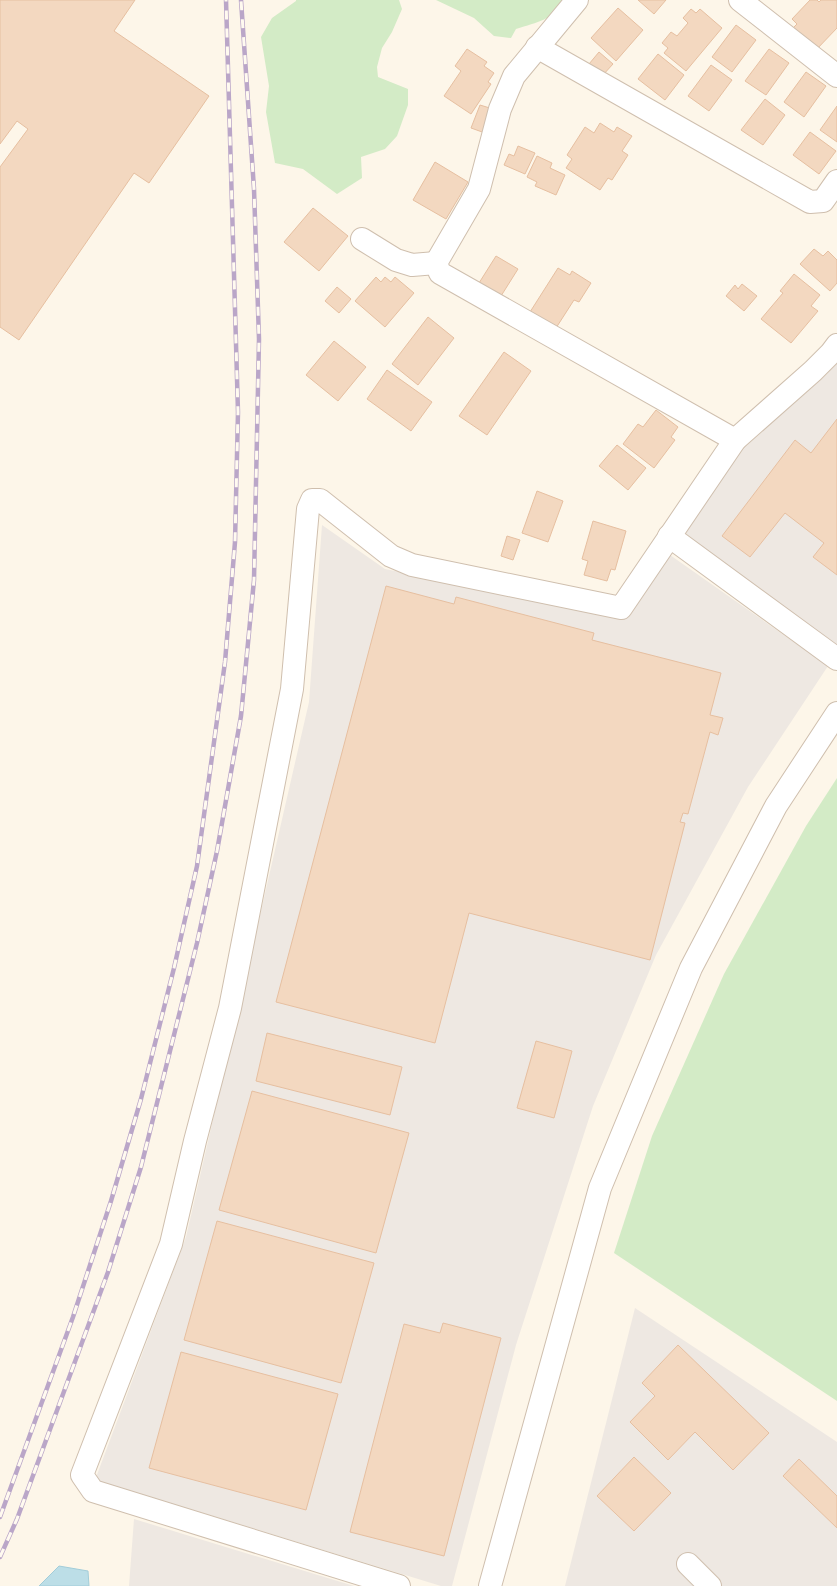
<svg xmlns="http://www.w3.org/2000/svg" width="837" height="1586" viewBox="0 0 837 1586" font-family="'Fira Sans',sans-serif">
  <style>
    .industrial { fill: #eee8e2 }
    .green { fill: #d3ebc6 }
    .water { fill: #bcdee7; stroke: #a3cdd9 }
    .building { fill: #f3d8c0; stroke: #e6bfa0 }
    .lines { fill: none; stroke-linecap: round; stroke-linejoin: round }
    .minor-casing { stroke: #cfbfae; stroke-width: 24 }
    .minor { stroke: #fff; stroke-width: 22 }
    .rail-casing { stroke: #baa6c8; stroke-width: 4.5 }
    .rail { stroke: #fffaf0; stroke-width: 3; stroke-dasharray: 9; stroke-linecap: butt }
  </style>
  <rect width="100%" height="100%" fill="#fdf6e9"/>
  <g class="industrial">
    <polygon points="837,361 837,650 683,536 739,452 827,374"/>
    <polygon points="322,525 385,569 628,618 670,555 828,666 748,787 656,955 593,1106 516,1345 452,1586 441,1586 95,1480 186,1237 309,702"/>
    <polygon points="635,1308 837,1442 837,1586 565,1586"/>
    <polygon points="134,1519 354,1586 129,1586"/>
  </g>
  <g class="green">
    <polygon points="296,0 399,0 402,9 392,32 382,48 377,67 378,77 408,89 408,105 397,136 385,149 361,157 362,178 337,194 303,169 275,163 266,112 269,86 261,37 272,18 296,1"/>
    <path d="M436,0H567C552,20 538,22 516,29L511,38L494,36L474,18Z"/>
    <polygon points="837,778 837,1401 614,1253 652,1136 724,974 806,826"/>
  </g>
  <polygon class="water" points="59,1566 88,1571 89,1586 39,1586"/>
  <g class="building">
    <polygon points="0,0 135,0 114,31 209,96 149,183 134,173 19,340 0,327 0,167 28,129 17,121 0,144"/>
    <polygon points="638,0 666,0 654,14"/>
    <polygon points="810,0 817,0 819,2 821,0 837,0 837,28 816,50 792,29 797,24 792,19"/>
    <polygon points="618,8 643,30 616,61 591,38"/>
    <polygon points="691,9 696,13 700,9 722,28 686,71 664,53 668,48 662,43 671,32 677,36 688,23 683,18"/>
    <polygon points="736,25 756,40 732,72 712,57"/>
    <polygon points="467,49 487,62 484,66 494,73 488,82 491,84 471,114 444,96 461,71 455,66"/>
    <polygon points="769,49 789,63 766,95 745,81"/>
    <polygon points="599,52 613,64 602,76 589,64"/>
    <polygon points="658,54 684,75 665,100 638,79"/>
    <polygon points="711,65 732,80 709,111 688,96"/>
    <polygon points="806,72 826,86 804,117 784,102"/>
    <polygon points="765,99 785,115 763,145 741,130"/>
    <polygon points="480,105 493,109 485,133 471,128"/>
    <polygon points="837,106 837,142 820,130"/>
    <polygon points="600,123 614,132 617,127 632,136 622,151 628,155 612,180 608,178 600,190 566,168 572,159 567,155 585,127 594,133"/>
    <polygon points="810,132 836,151 819,174 793,155"/>
    <polygon points="518,146 535,153 525,174 504,165 509,154 514,156"/>
    <polygon points="537,156 552,163 550,168 565,175 556,195 535,186 537,182 527,177"/>
    <polygon points="435,162 468,182 446,219 413,200"/>
    <polygon points="313,208 348,236 319,271 284,242"/>
    <polygon points="814,249 823,256 828,251 837,260 837,283 830,291 800,264"/>
    <polygon points="496,256 518,269 501,296 479,283"/>
    <polygon points="558,268 570,275 572,271 591,283 579,302 574,300 556,328 530,312"/>
    <polygon points="794,274 820,295 811,306 818,311 791,343 761,319 783,293 780,291"/>
    <polygon points="376,277 381,282 385,277 391,282 395,277 414,293 385,327 355,301"/>
    <polygon points="742,284 757,296 744,311 726,296 735,285 738,289"/>
    <polygon points="337,287 351,299 339,313 325,301"/>
    <polygon points="428,317 454,338 418,385 392,364"/>
    <polygon points="334,341 366,367 338,401 306,375"/>
    <polygon points="504,352 531,371 487,435 459,416"/>
    <polygon points="387,370 432,402 411,431 367,399"/>
    <polygon points="656,410 678,427 671,437 675,440 654,468 623,444 638,424 643,427"/>
    <polygon points="837,419 837,575 813,557 824,543 785,513 750,557 722,536 795,440 811,453"/>
    <polygon points="617,445 646,468 628,490 599,466"/>
    <polygon points="537,491 563,501 548,542 522,533"/>
    <polygon points="593,521 626,531 615,570 611,569 607,581 584,575 588,561 582,559"/>
    <polygon points="507,536 520,540 513,560 501,556"/>
    <polygon points="386,586 454,604 456,597 594,633 592,640 721,673 710,715 723,718 718,735 710,732 688,814 683,813 680,822 685,823 650,960 469,913 435,1043 276,1002"/>
    <polygon points="267,1033 402,1067 390,1115 256,1081"/>
    <polygon points="536,1041 572,1051 554,1118 517,1108"/>
    <polygon points="252,1091 409,1133 376,1253 219,1210"/>
    <polygon points="217,1221 374,1263 341,1383 184,1340"/>
    <polygon points="443,1323 501,1338 444,1556 350,1532 404,1324 440,1333"/>
    <polygon points="678,1345 769,1433 733,1470 695,1432 668,1460 630,1422 655,1396 642,1383"/>
    <polygon points="181,1352 338,1394 306,1510 149,1468"/>
    <polygon points="634,1457 671,1493 634,1531 597,1496"/>
    <polygon points="799,1459 837,1496 837,1528 783,1476"/>
  </g>
  <g class="lines">
    <defs>
      <g id="minor">
        <polyline points="577,0 514,76 500,109 479,189 436,263 440,273 735,440"/>
        <polyline points="740,0 837,76"/>
        <polyline points="537,47 810,202 823,201 837,181"/>
        <polyline points="362,239 396,260 412,265 436,263"/>
        <polyline points="669,536 837,659"/>
        <polyline points="688,1564 710,1586"/>
        <polyline points="399,1586 93,1491 82,1475 171,1244 195,1141 230,1008 292,689 308,509 312,500 320,500 391,556 412,565 621,608 735,440 813,371 831,353 837,345"/>
        <polyline points="490,1586 600,1188 691,968 776,806 837,713"/>
      </g>
    </defs>
    <use href="#minor" class="minor-casing"/>
    <use href="#minor" class="minor"/>
    <defs>
      <g id="rail">
        <polyline points="0,1517 73,1317 111,1201 141,1099 174,968 197,866 225,662 235,542 238,412 226,0"/>
        <polyline points="0,1557 17,1519 108,1272 141,1167 197,943 217,851 241,716 254,580 259,339 254,189 241,0"/>
      </g>
    </defs>
    <use href="#rail" class="rail-casing"/>
    <use href="#rail" class="rail"/>
  </g>
</svg>
